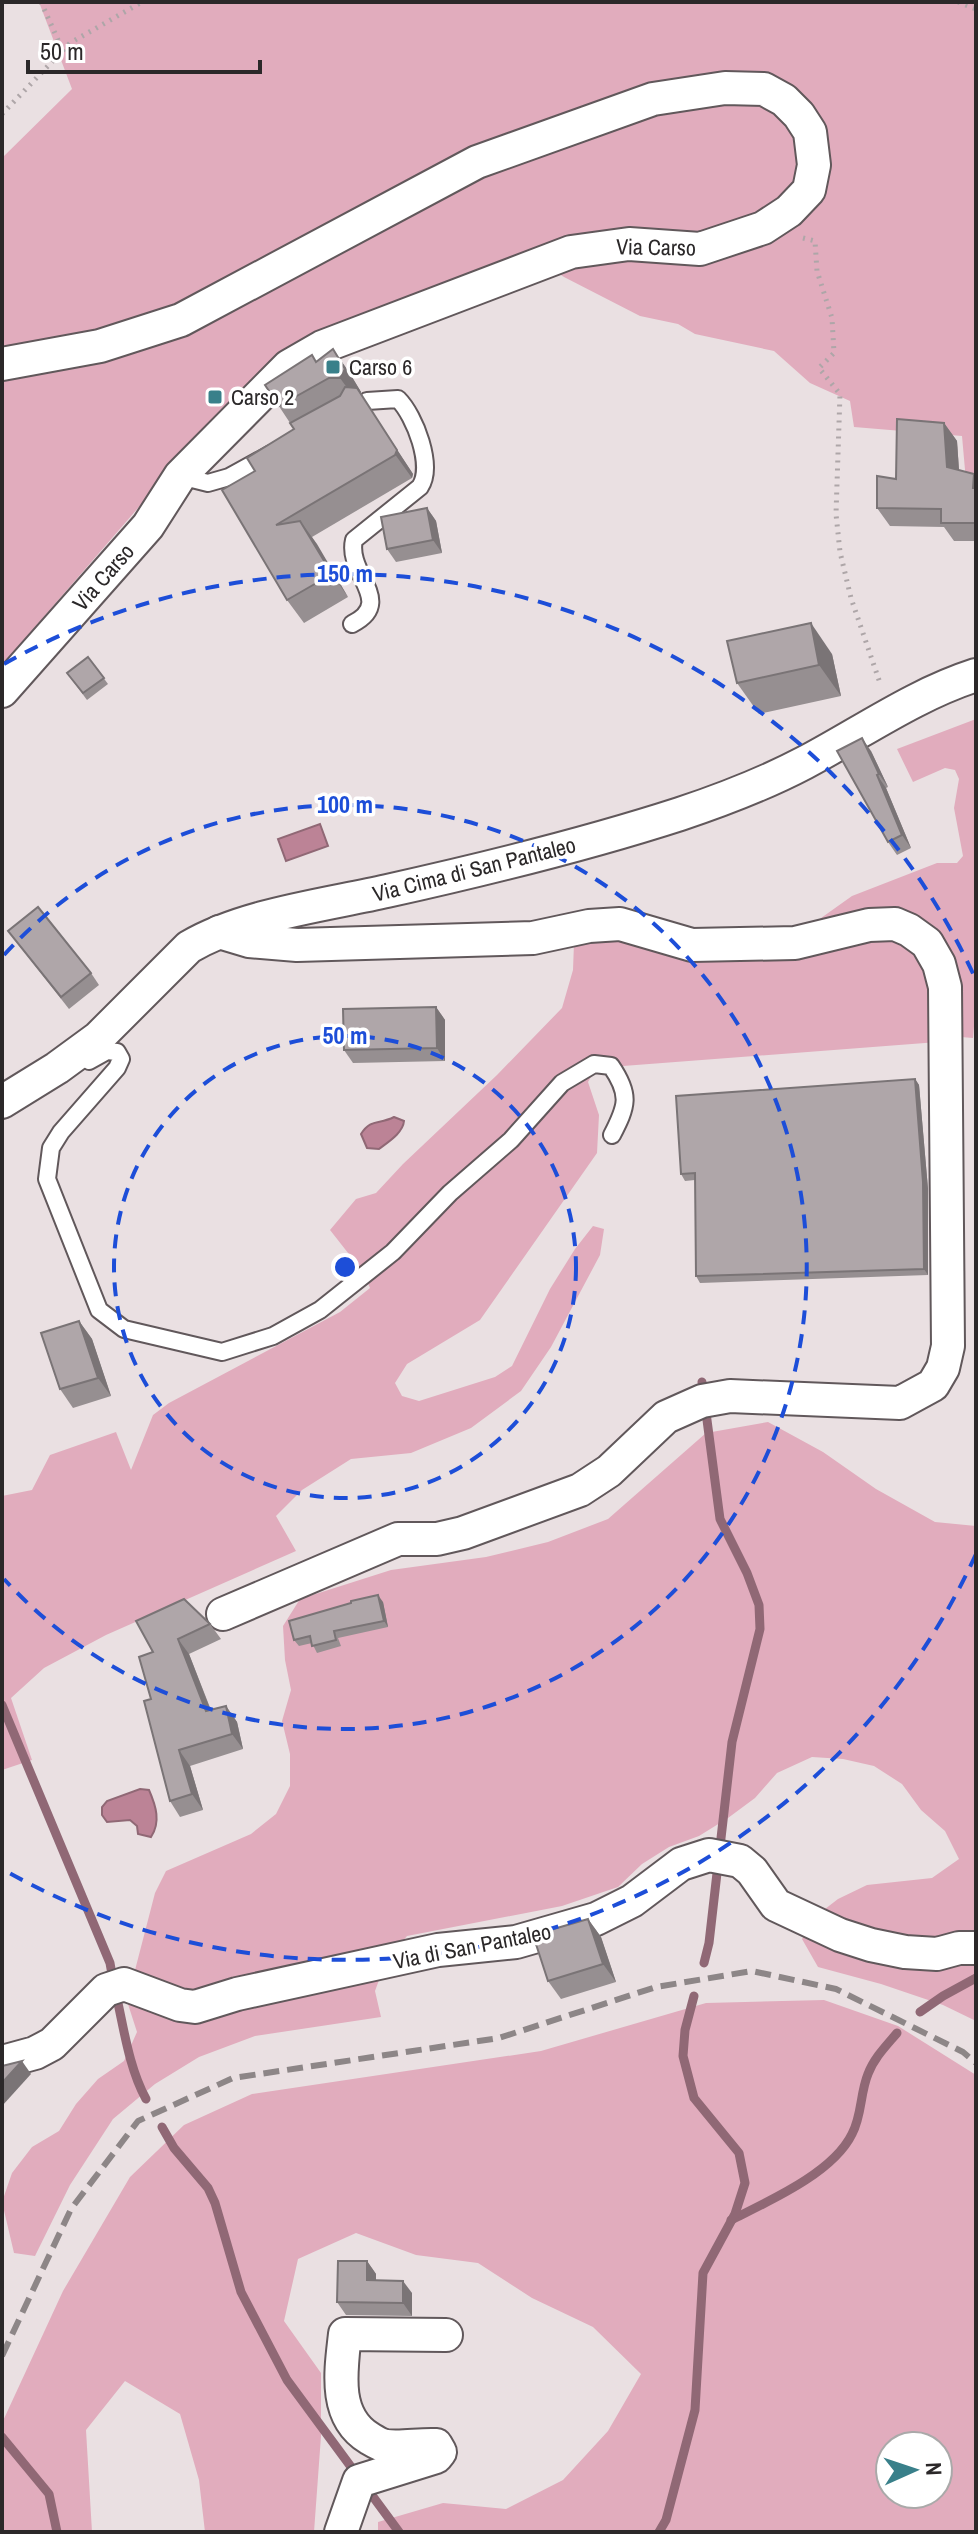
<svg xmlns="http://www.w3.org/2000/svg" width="978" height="2534" viewBox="0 0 978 2534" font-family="'Archivo Narrow',sans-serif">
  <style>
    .green { fill: #e1acbd; fill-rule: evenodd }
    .water { fill: #bc8396; stroke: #906875; stroke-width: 2 }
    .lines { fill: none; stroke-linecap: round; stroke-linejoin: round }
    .stream { stroke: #906875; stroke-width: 9 }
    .lane-casing { stroke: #61585b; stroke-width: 20 }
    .street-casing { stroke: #61585b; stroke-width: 36 }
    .path { stroke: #aea6a8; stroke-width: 5; stroke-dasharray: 2 6; stroke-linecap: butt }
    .lane { stroke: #fff; stroke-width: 16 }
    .street { stroke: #fff; stroke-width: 32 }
    .rail { stroke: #8d8687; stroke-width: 6; stroke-dasharray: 16 8; stroke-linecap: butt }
    .wall { fill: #968f91 }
    .shaded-wall { fill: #7a7476 }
    .building { fill: #afa6a9; stroke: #7a7476; stroke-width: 2 }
    .ring { fill: none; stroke: #1d4ed8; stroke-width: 4; stroke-dasharray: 14 10 }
    .poi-dot { fill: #39808a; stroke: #fff; stroke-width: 3 }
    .labels { text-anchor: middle; stroke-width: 7; stroke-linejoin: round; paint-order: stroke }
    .street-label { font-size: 22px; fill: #2b2829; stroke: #fff }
    .poi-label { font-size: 22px; fill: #2b2829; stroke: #fff; text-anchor: start }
    .centre { fill: #1d4ed8; stroke: #fff; stroke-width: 4 }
    .ring-label { font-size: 24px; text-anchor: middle; font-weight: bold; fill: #1d4ed8; stroke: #fff; stroke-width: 7; stroke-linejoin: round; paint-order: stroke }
  </style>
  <rect width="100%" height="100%" fill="#eae0e2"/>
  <g class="green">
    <polygon points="39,2 976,2 976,483 966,481 962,436 854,427 850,401 810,383 774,351 695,334 678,324 640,316 564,277 534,257 404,308 177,463 2,665 2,158 72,89"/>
    <path d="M976,719V1003L973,1038L961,1037C961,997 964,970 938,936L800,933L852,896L937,863H957L963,856L954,808L959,779L955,770L945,768L913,782L897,749Z"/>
    <polygon points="890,934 935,966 938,1042 623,1066 592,1075 588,1082 599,1115 597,1153 480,1320 407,1364 395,1383 402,1396 419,1401 495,1377 512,1366 550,1289 575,1249 593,1226 604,1229 600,1255 551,1347 521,1391 471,1428 411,1453 351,1459 302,1490 276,1516 296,1551 106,1635 44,1668 11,1698 32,1760 2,1770 2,1496 32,1490 50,1455 116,1432 131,1470 153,1415 169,1403 340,1312 370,1288 363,1272 330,1230 356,1199 376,1193 403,1164 497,1075 562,1008 573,970 574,943 610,936"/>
    <polygon points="768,1422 823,1452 876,1489 935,1522 976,1526 976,2021 943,2005 881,1984 818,1967 802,1939 816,1916 838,1899 867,1885 932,1878 959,1859 945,1831 921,1810 902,1784 874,1766 843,1759 812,1757 777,1773 755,1798 728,1818 699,1836 669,1847 642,1864 618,1887 562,1906 407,1936 386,1961 375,1991 381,2017 255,2036 199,2057 155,2084 113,2119 70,2185 35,2256 14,2253 2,2202 12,2173 32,2147 59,2131 76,2104 98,2079 124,2061 137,2032 127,2001 155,1893 166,1871 251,1834 276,1814 290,1786 290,1754 282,1721 291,1690 285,1660 283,1626 300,1599 391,1570 486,1557 548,1542 608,1519 706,1433"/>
    <path d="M824,2000L898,2026L976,2075V2532H378V2522L443,2503L506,2509L563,2480L608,2431L641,2374L593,2327L532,2298L478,2263L416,2255L356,2233L298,2259L284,2321L321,2373V2436L314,2532H205L199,2480L180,2414L125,2381L86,2430L92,2532H2V2423L63,2291L130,2177L184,2125L252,2094L541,2051L706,2003ZM938,2446V2494H890V2446Z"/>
  </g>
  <g class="water">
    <polygon points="320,824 328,846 286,861 278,839"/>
    <path d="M394,1117L404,1121C403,1133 388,1142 379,1149L367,1148L361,1134C371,1118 379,1125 394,1117Z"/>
    <path d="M140,1789L149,1790C156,1806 161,1822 151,1837L138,1834L137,1826L130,1820L107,1822L102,1815V1807L107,1801Z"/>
  </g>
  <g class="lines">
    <g class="stream">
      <polyline points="702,1382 720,1519 747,1573 759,1605 760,1629 732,1742 709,1943 704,1963"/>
      <polyline points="2,1705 110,1963 113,1980"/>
      <path d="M116,1994C124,2029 129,2068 146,2099"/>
      <polyline points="920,2012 943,1996 976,1978"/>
      <polyline points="162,2127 174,2148 208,2188 215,2203 241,2292 287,2380 399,2532"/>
      <path d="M731,2220C769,2201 833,2173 852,2134C862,2116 860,2093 868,2074C874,2058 886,2046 897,2033"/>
      <polyline points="2,2437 49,2494 57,2532"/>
      <polyline points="659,2532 666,2520 695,2410 703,2273 735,2214 745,2183 739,2153 694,2098 683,2056 685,2030 694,1996"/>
    </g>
    <defs>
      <g id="lane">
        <polyline points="180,476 208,483 229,477 271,454"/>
        <path d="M352,624C396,602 346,574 354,540L420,487C434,466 415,416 398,399L367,401"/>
        <path d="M89,1061L107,1051L117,1052L121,1059L117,1068L61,1132L51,1148L47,1179L99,1310L124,1329L222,1352L273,1336L320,1310L393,1252L450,1193L511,1140L562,1083L594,1064L611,1066C631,1095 627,1106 612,1135"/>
      </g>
      <g id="street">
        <polyline points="2,364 100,346 181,320 477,162 653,99 725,88 764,89 784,100 799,115 810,132 814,165 809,190 789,211 763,228 700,249 629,244 571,252 322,347 289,366 180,476 148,526 2,691"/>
        <polyline points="219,932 249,941 297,945 533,938 589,926 620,924 692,945 795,943 869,925 895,924 909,930 927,943 939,964 945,987 948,1346 943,1368 933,1385 900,1403 730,1396 702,1401 666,1417 609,1471 580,1490 463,1533 437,1539 398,1539 223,1614"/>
        <path d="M2,1102L57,1068L98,1038L189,947C243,915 325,905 387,891C486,869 584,845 680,814C722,800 764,784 804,763C861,733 914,695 976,675"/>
        <polyline points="2,2062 35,2053 52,2044 106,1990 124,1984 180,2005 195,2007 237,1994 438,1950 516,1942 596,1919 632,1901 681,1864 709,1855 740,1861 752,1871 776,1905 840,1935 871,1945 905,1952 937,1954 959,1948 976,1948"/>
        <path d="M341,2532L359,2481L436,2457L440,2452L436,2445C420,2444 402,2448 386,2446C380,2445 374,2441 369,2438C333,2416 341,2370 345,2334L446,2335"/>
      </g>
    </defs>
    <use href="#lane" class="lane-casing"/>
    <use href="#street" class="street-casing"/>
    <g class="path">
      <polyline points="41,2 63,51"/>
      <polyline points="958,2 976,9"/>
      <polyline points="2,114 70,43 142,2"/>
      <polyline points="803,238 815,241 817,271 832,318 834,353 819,368 840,394 836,514 840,552 851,598 881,686"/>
    </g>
    <use href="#lane" class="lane"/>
    <use href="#street" class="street"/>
    <polyline class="rail" points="2,2356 71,2209 138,2121 233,2078 499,2038 656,1987 752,1971 836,1989 963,2052 976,2063"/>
  </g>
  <g class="wall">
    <polygon points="316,362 349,372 361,392 360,393 413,474 412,478 312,537 348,597 304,623 287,600 255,471 294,429 265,385"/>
    <polygon points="944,423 957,441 959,470 974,474 976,478 976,541 954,541 944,527 890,526 877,508 896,479"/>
    <polygon points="427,508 436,521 442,553 396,562 387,549"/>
    <polygon points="832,654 841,696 759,714 737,683"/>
    <polygon points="88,657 108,684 87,700 67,673"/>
    <polygon points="871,751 888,787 886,788 911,848 897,855 888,842"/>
    <polygon points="8,931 91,973 99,985 69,1009"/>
    <polygon points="436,1007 445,1020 445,1061 353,1063 344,1050"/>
    <polygon points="915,1079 919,1085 928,1189 928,1275 700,1283 696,1276 695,1180 685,1181 681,1174"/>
    <polygon points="79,1321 92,1339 111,1396 73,1408 60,1389"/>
    <polygon points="383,1602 388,1627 338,1638 341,1646 317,1653 312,1643 299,1646 294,1640"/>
    <polygon points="210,1624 221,1639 189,1654 211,1710 226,1706 237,1722 243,1749 190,1766 203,1810 180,1817 170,1801 151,1699 153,1652"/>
    <polygon points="588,1919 601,1937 616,1982 561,1999 548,1981"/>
    <polygon points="367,2261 376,2274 376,2280 412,2293 412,2316 346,2315 337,2302"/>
  </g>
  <g class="shaded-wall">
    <polygon points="333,349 349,372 361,392 360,393 413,474 412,478 340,378"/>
    <polygon points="944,423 957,441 960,485 947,467"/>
    <polygon points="974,474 976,478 976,493 973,488"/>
    <polygon points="427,508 436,521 442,553 433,540"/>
    <polygon points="300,521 317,544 348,597 332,574"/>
    <polygon points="811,623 832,654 841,696 819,665"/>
    <polygon points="862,738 871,751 888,787 879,774"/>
    <polygon points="877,775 886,788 911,848 902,835"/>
    <polygon points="436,1007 445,1020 445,1061 437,1048"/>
    <polygon points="915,1079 919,1085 928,1189 928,1275 924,1269"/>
    <polygon points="79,1321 92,1339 111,1396 98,1378"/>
    <polygon points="378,1595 383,1602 388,1627 384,1621"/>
    <polygon points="178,1639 189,1654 217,1727 206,1711"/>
    <polygon points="226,1706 237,1722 243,1749 232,1734"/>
    <polygon points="179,1750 190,1766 203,1810 192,1794"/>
    <polygon points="588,1919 601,1937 616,1982 603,1964"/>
    <polygon points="22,2061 31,2074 2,2106 2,2083"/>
    <polygon points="367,2261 376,2274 376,2293 367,2280"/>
    <polygon points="403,2281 412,2293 412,2316 403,2303"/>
  </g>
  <g class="building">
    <polygon points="333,349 345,369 340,378 329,378 279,406 265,385 312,355 316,362"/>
    <polygon points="345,387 357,388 397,450 395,455 276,525 300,521 332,574 287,600 222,490 255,471 247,458 294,429 290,423 340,396"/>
    <polygon points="897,419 944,423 947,467 974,474 973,488 976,488 976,523 941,523 941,509 877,508 877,476 896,479"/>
    <polygon points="427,508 433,540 387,549 381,517"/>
    <polygon points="811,623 819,665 737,683 727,641"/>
    <polygon points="88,657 104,678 83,693 67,673"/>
    <polygon points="862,738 879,774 877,775 902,835 888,842 837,751"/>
    <polygon points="38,907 91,973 61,997 8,931"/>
    <polygon points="436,1007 437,1048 344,1050 343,1009"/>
    <polygon points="915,1079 923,1182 924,1269 696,1276 695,1173 681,1174 676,1096"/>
    <polygon points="79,1321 98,1378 60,1389 41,1333"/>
    <polygon points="378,1595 384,1621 334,1631 336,1640 312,1646 310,1636 294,1640 289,1621 351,1603 351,1601"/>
    <polygon points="184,1599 210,1624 178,1639 206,1711 226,1706 232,1734 179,1750 192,1794 170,1801 144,1701 151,1699 139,1657 153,1652 136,1621"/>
    <polygon points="588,1919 603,1964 548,1981 533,1935"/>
    <polygon points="22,2061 2,2083 2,2066"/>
    <polygon points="338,2261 367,2261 367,2280 403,2281 403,2303 337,2302"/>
  </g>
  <g class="ring">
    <circle cx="345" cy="1267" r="231"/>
    <path d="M4 955A462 462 0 1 1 4 1579"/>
    <path d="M976 1554A693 693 0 0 1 4 1870M4 664A693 693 0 0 1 976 980"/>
  </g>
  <g class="poi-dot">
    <rect x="325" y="359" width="16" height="16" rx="4"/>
    <rect x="207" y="389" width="16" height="16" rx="4"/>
  </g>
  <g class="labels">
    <g class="street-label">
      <text transform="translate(656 247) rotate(1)" y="8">Via Carso</text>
      <text transform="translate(103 577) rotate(-49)" y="8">Via Carso</text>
      <text transform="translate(474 869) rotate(-14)" y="8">Via Cima di San Pantaleo</text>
      <text transform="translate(472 1946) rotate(-11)" y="8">Via di San Pantaleo</text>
    </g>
    <g class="poi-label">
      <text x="349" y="375">Carso 6</text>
      <text x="231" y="405">Carso 2</text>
    </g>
  </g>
  <circle cx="345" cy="1267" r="12" class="centre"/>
  <g class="ring-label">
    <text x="345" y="582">150 m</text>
    <text x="345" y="813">100 m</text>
    <text x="345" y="1044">50 m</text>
  </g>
  <rect width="978" height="2534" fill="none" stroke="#2b2829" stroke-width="8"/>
  <g transform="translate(914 2470) rotate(87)"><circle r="38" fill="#ffffff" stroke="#aaa9a9" stroke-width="2"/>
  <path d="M0-6L14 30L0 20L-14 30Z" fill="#39808a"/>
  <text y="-12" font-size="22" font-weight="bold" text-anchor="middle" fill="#2b2829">N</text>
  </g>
  <path d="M28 60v12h232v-12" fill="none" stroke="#2b2829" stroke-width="4"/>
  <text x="40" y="60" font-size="24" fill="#2b2829" stroke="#ffffff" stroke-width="6" paint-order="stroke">50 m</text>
</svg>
